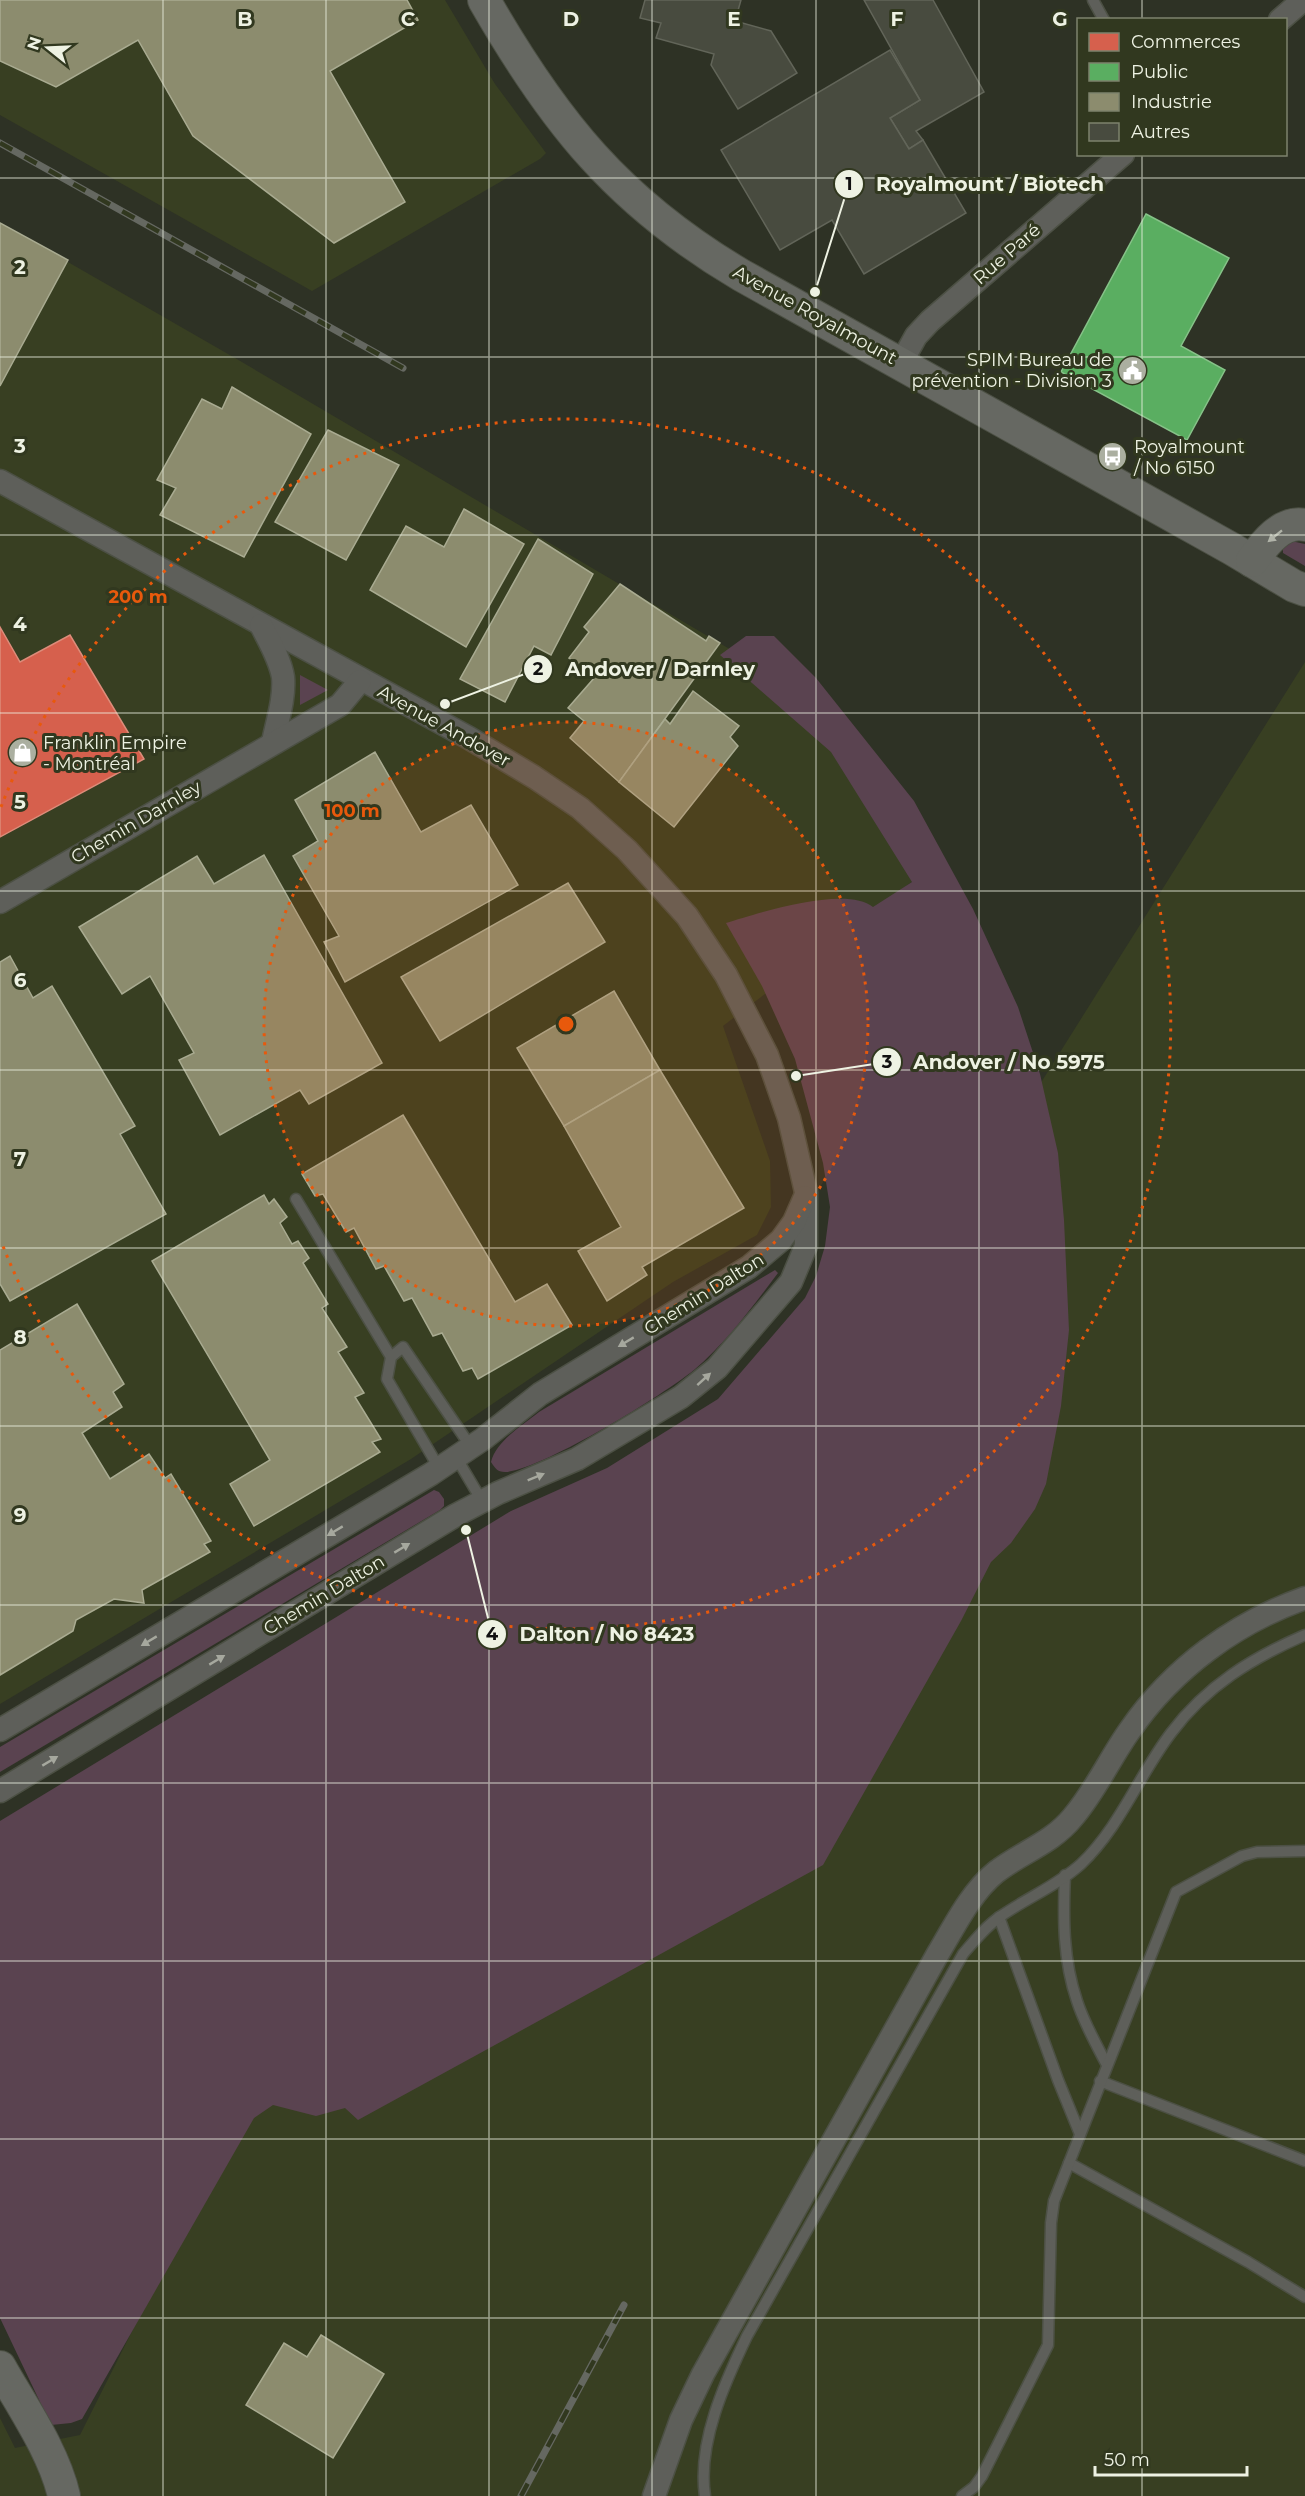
<svg xmlns="http://www.w3.org/2000/svg" width="1305" height="2496" viewBox="0 0 1305 2496" font-family="Montserrat,sans-serif">
  <style>
    .built { fill: #383f22 }
    .green { fill: #5a4350 }
    .shops { fill: #d6604d; stroke: #dd8c7a; stroke-width: 1.5 }
    .public { fill: #5aae61; stroke: #86c288; stroke-width: 1.5 }
    .industry { fill: #8c8c6e; stroke: #a9ab91; stroke-width: 1.5 }
    .building { fill: #484b3f; stroke: #626559; stroke-width: 1.5 }
    .lines { fill: none; stroke-linecap: round; stroke-linejoin: round }
    .lane-casing { stroke: #4c5044; stroke-width: 13 }
    .street-casing { stroke: #4c5044; stroke-width: 25 }
    .secondary-casing { stroke: #4c5044; stroke-width: 34 }
    .lane { stroke: #5e5f5a; stroke-width: 10 }
    .street { stroke: #5e5f5a; stroke-width: 22 }
    .secondary { stroke: #666862; stroke-width: 32 }
    .rail-casing { stroke: #656861; stroke-width: 7 }
    .rail { stroke: #31381f; stroke-width: 4.5; stroke-dasharray: 14; stroke-linecap: butt }
    .oneway { fill: #b1b4a9 }
    .oneway2 { fill: #a6a89e }
    .grid { fill: none; stroke: #eef2e3; stroke-width: 1.5; stroke-opacity: 0.55 }
    .ring { fill: none; stroke: #e8590c; stroke-width: 3; stroke-dasharray: 3 6 }
    .labels { text-anchor: middle; stroke-width: 6; stroke-linejoin: round; paint-order: stroke }
    .street-label { font-size: 18px; fill: #eef2e3; stroke: #31381f }
    .poi-label { font-size: 18px; fill: #eef2e3; stroke: #31381f; text-anchor: start }
    .grid-label { font-size: 20px; text-anchor: middle; font-weight: bold; fill: #eef2e3; stroke: #31381f; stroke-width: 6; stroke-linejoin: round; paint-order: stroke }
    .centre { fill: #e8590c; stroke: #31381f; stroke-width: 3 }
    .ring-label { font-size: 18px; text-anchor: middle; font-weight: bold; fill: #e8590c; stroke: #31381f; stroke-width: 6; stroke-linejoin: round; paint-order: stroke }
    .leader { fill: none; stroke: #eef2e3; stroke-width: 2 }
    .callout-dot { fill: #eef2e3; stroke: #31381f; stroke-width: 2 }
    .mark-label { font-size: 18px; text-anchor: middle; font-weight: bold; fill: #111 }
    .callout-label { font-size: 20px; text-anchor: middle; font-weight: bold; fill: #eef2e3; stroke: #31381f; stroke-width: 6; stroke-linejoin: round; paint-order: stroke }
  </style>
  <rect width="100%" height="100%" fill="#2e3225"/>
  <g class="built">
    <polygon points="0,0 445,0 495,84 546,153 540,159 312,291 0,115"/>
    <polygon points="0,223 235,358 830,708 935,864 723,1026 770,1161 771,1207 757,1235 673,1282 411,1459 0,1704"/>
    <polygon points="1305,662 1305,2496 0,2496 0,2418 15,2448 80,2435 242,2112 1020,1116"/>
  </g>
  <g class="green">
    <polygon points="1291,541 1305,544 1305,566 1283,553 1283,549"/>
    <path d="M746,636H774L816,678L914,801L973,909L1018,1007L1040,1074L1058,1153L1064,1220L1069,1330L1061,1406L1046,1484L1035,1509L1011,1543L991,1562L961,1621L823,1865L358,2120L345,2108L316,2116L273,2105L254,2118L82,2419L71,2423L51,2425L0,2318V1821L511,1511L607,1468L718,1399L805,1298L816,1276L825,1246L830,1207L823,1163L795,1059L762,986L726,923C758,913 846,885 873,907L912,882L831,752L720,655Z"/>
    <polygon points="300,675 328,690 300,705"/>
    <path d="M775,1270L778,1273C753,1306 726,1343 694,1370C663,1395 542,1470 505,1472C497,1472 495,1468 491,1462C496,1441 523,1425 539,1412Z"/>
    <polygon points="434,1490 439,1492 444,1499 444,1506 440,1510 0,1772 0,1747"/>
  </g>
  <polygon class="shops" points="0,627 20,662 70,635 144,759 0,837"/>
  <polygon class="public" points="1146,214 1229,258 1181,346 1225,370 1187,440 1061,372"/>
  <g class="industry">
    <polygon points="0,0 407,0 418,20 330,71 405,202 334,243 193,136 138,40 56,87 0,61"/>
    <polygon points="0,223 68,260 0,386"/>
    <polygon points="232,387 311,434 244,557 160,515 176,488 157,480 202,399 222,409"/>
    <polygon points="328,430 399,465 346,560 275,522"/>
    <polygon points="464,509 524,544 466,647 370,590 406,526 444,547"/>
    <polygon points="538,539 593,574 551,655 534,646 505,702 460,679"/>
    <polygon points="620,584 706,641 709,636 720,643 619,782 570,738 584,721 568,708 595,677 569,658 589,632 584,627"/>
    <polygon points="693,691 739,726 730,737 738,746 674,827 619,782 665,719 670,724"/>
    <polygon points="375,752 421,832 471,805 518,885 345,982 324,942 339,936 293,856 318,841 295,800"/>
    <polygon points="264,855 382,1063 309,1104 300,1090 220,1135 179,1060 194,1053 150,976 122,994 79,927 197,856 214,884"/>
    <polygon points="568,883 605,942 440,1041 401,977"/>
    <polygon points="10,956 33,998 52,986 135,1126 120,1134 166,1214 10,1301 0,1284 0,962"/>
    <polygon points="614,991 660,1070 564,1126 517,1048"/>
    <polygon points="660,1070 744,1208 642,1267 647,1275 607,1301 578,1251 621,1227 564,1126"/>
    <polygon points="403,1115 515,1302 547,1284 572,1325 478,1379 472,1368 463,1371 442,1333 433,1336 412,1298 404,1301 384,1266 376,1269 354,1228 346,1232 323,1194 315,1196 302,1174"/>
    <polygon points="264,1195 269,1204 274,1199 287,1217 280,1223 292,1244 298,1241 309,1258 303,1263 328,1304 322,1308 347,1347 338,1352 364,1393 355,1397 381,1439 372,1442 380,1452 254,1526 230,1484 270,1460 152,1261"/>
    <polygon points="77,1304 124,1384 113,1392 122,1407 82,1433 110,1479 149,1454 165,1478 171,1474 211,1541 204,1544 210,1552 142,1590 144,1603 114,1599 76,1620 73,1631 0,1675 0,1350"/>
    <polygon points="321,2335 384,2374 333,2458 246,2405 284,2343 307,2357"/>
  </g>
  <g class="building">
    <polygon points="645,0 741,0 735,21 771,31 797,73 738,109 711,65 714,54 656,38 661,23 640,18"/>
    <polygon points="864,0 933,0 984,92 916,131 923,140 909,149 890,118 920,100"/>
    <polygon points="890,50 920,100 890,118 909,149 923,140 966,213 864,274 832,220 780,250 721,150"/>
  </g>
  <g class="lines">
    <defs>
      <g id="lane">
        <polyline points="1093,0 1104,20"/>
        <polyline points="296,1199 391,1357"/>
        <polyline points="456,1457 482,1501"/>
        <polyline points="439,1468 387,1379 391,1357 403,1347 471,1447"/>
        <path d="M1065,1875C1063,1918 1063,1960 1077,2001C1084,2023 1096,2044 1107,2065"/>
        <polyline points="999,1917 1058,2080 1080,2134"/>
        <polyline points="1100,2081 1305,2161"/>
        <polyline points="1069,2163 1248,2262 1305,2297"/>
        <path d="M705,2496C697,2443 725,2382 747,2336L963,1954C974,1941 986,1926 1001,1916C1027,1898 1058,1885 1081,1864C1120,1827 1139,1775 1171,1733C1206,1686 1252,1658 1305,1635"/>
        <polyline points="962,2496 974,2487 982,2476 1048,2345 1051,2223 1054,2201 1176,1892 1242,1856 1257,1852 1305,1851"/>
      </g>
      <g id="street">
        <polyline points="1280,20 1303,0"/>
        <polyline points="901,363 916,336 930,321 1123,154"/>
        <polyline points="0,481 469,738 534,777 580,808 627,850 687,916 726,975 767,1055 789,1118 806,1192 806,1246 791,1282 717,1368 681,1397 577,1459 498,1493 456,1515 0,1791"/>
        <path d="M261,625C269,641 280,659 283,677C285,698 277,722 273,742"/>
        <polyline points="0,902 340,705 360,681"/>
        <polyline points="0,1730 431,1474 483,1439 540,1394 749,1267 781,1240 794,1222 805,1197"/>
        <path d="M654,2496L681,2420L703,2374L936,1957C953,1929 970,1893 996,1872C1022,1852 1052,1843 1073,1817C1096,1790 1110,1758 1130,1730C1173,1668 1235,1623 1305,1598"/>
      </g>
      <g id="secondary">
        <path d="M484,0C554,122 618,202 741,275L1232,549L1294,586L1305,590"/>
        <path d="M1252,561C1264,544 1282,520 1305,525"/>
        <path d="M0,2367C22,2406 54,2452 64,2496"/>
      </g>
    </defs>
    <use href="#lane" class="lane-casing"/>
    <use href="#street" class="street-casing"/>
    <use href="#secondary" class="secondary-casing"/>
    <use href="#lane" class="lane"/>
    <use href="#street" class="street"/>
    <use href="#secondary" class="secondary"/>
    <defs>
      <g id="rail">
        <polyline points="0,143 403,368"/>
        <polyline points="521,2496 624,2305"/>
      </g>
    </defs>
    <use href="#rail" class="rail-casing"/>
    <use href="#rail" class="rail"/>
  </g>
  <defs><path id="oneway-solid" d="M-6-.8H1V-3.2L6.5 0L1 3.2V.8H-6Z" transform="scale(1.5)"/></defs>
  <use class="oneway" href="#oneway-solid" transform="translate(1275 536) rotate(141)"/>
  <g class="oneway2">
    <use href="#oneway-solid" transform="translate(626 1342) rotate(149)"/>
    <use href="#oneway-solid" transform="translate(704 1379) rotate(-42)"/>
    <use href="#oneway-solid" transform="translate(536 1477) rotate(-22)"/>
    <use href="#oneway-solid" transform="translate(335 1531) rotate(149)"/>
    <use href="#oneway-solid" transform="translate(402 1548) rotate(-31)"/>
    <use href="#oneway-solid" transform="translate(149 1641) rotate(149)"/>
    <use href="#oneway-solid" transform="translate(217 1660) rotate(-31)"/>
    <use href="#oneway-solid" transform="translate(50 1761) rotate(-31)"/>
  </g>
  <path class="grid" d="M163,0V2496M326,0V2496M489,0V2496M652,0V2496M816,0V2496M979,0V2496M1142,0V20M1142,154V2496M0,178H1305M0,357H1305M0,535H1305M0,713H1305M0,891H1305M0,1070H1305M0,1248H1305M0,1426H1305M0,1605H1305M0,1783H1305M0,1961H1305M0,2139H1305M0,2318H1305"/>
  <circle cx="566" cy="1024" r="302" fill="#e8590c" fill-opacity=".12"/>
  <g class="ring">
    <circle cx="566" cy="1024" r="302"/>
    <path d="M1 807A605 605 0 1 1 1 1241"/>
  </g>
  <defs>
    <symbol id="civic-disc" viewBox="-11 -11 22 22"><circle r="9.5" fill="#abafa0" stroke="#31381f"/><path d="M-.6-6.5H3V-4.5H.6V-3L4-1V1h2V6H-6V1h2V-1L-.6-3ZM-1.2 2.5V6h2.4V2.5Z" fill="#fff"/></symbol>
    <symbol id="bus-disc" viewBox="-11 -11 22 22"><circle r="9.5" fill="#abafa0" stroke="#31381f"/><path d="M-5-6H5V4H4V6H2V4H-2V6H-4V4H-5ZM-3.5-4V0h7V-4ZM-3.5 1.2v1.5H-2V1.2ZM2 1.2v1.5H3.5V1.2Z" fill="#fff"/></symbol>
    <symbol id="shop-disc" viewBox="-11 -11 22 22"><circle r="9.5" fill="#abafa0" stroke="#31381f"/><path d="M-5-2.5h2.3a2.7 3.5 0 0 1 5.4 0H5L5.5 6h-11ZM-1.5-2.5h3a1.5 2.3 0 0 0-3 0Z" fill="#fff"/></symbol>
  </defs>
  <g fill-rule="evenodd">
    <use href="#civic-disc" x="1116" y="354" width="33" height="33"/>
    <use href="#bus-disc" x="1096" y="440" width="33" height="33"/>
    <use href="#shop-disc" x="6" y="736" width="33" height="33"/>
  </g>
  <g class="labels">
    <g class="street-label">
      <text transform="translate(1007 254) rotate(-41)" y="6">Rue Paré</text>
      <text transform="translate(815 315) rotate(29)" y="6">Avenue Royalmount</text>
      <text transform="translate(444 726) rotate(29)" y="6">Avenue Andover</text>
      <text transform="translate(136 822) rotate(-30)" y="6">Chemin Darnley</text>
      <text transform="translate(704 1294) rotate(-32)" y="6">Chemin Dalton</text>
      <text transform="translate(324 1595) rotate(-31)" y="6">Chemin Dalton</text>
    </g>
    <g class="poi-label">
      <text x="1112" y="366" text-anchor="end">SPIM Bureau de<tspan x="1112" dy="21">prévention - Division 3</tspan></text>
      <text x="1134" y="453">Royalmount<tspan x="1134" dy="21">/ No 6150</tspan></text>
      <text x="43" y="749">Franklin Empire<tspan x="43" dy="21">- Montréal</tspan></text>
    </g>
  </g>
  <g class="grid-label">
    <text x="245" y="26">B</text>
    <text x="408" y="26">C</text>
    <text x="571" y="26">D</text>
    <text x="734" y="26">E</text>
    <text x="897" y="26">F</text>
    <text x="1060" y="26">G</text>
    <text x="20" y="274">2</text>
    <text x="20" y="453">3</text>
    <text x="20" y="631">4</text>
    <text x="20" y="809">5</text>
    <text x="20" y="987">6</text>
    <text x="20" y="1166">7</text>
    <text x="20" y="1344">8</text>
    <text x="20" y="1522">9</text>
  </g>
  <circle cx="566" cy="1024" r="9" class="centre"/>
  <g class="ring-label">
    <text x="138" y="603">200 m</text>
    <text x="352" y="817">100 m</text>
  </g>
  <path class="leader" d="M815 292L849 184M445 704L538 669M796 1076L887 1062M466 1530L492 1634"/>
  <g class="callout-dot">
    <circle cx="815" cy="292" r="6"/>
    <circle cx="445" cy="704" r="6"/>
    <circle cx="796" cy="1076" r="6"/>
    <circle cx="466" cy="1530" r="6"/>
    <circle cx="849" cy="184" r="15"/>
    <circle cx="538" cy="669" r="15"/>
    <circle cx="887" cy="1062" r="15"/>
    <circle cx="492" cy="1634" r="15"/>
  </g>
  <g class="mark-label">
    <text x="849" y="190">1</text>
    <text x="538" y="675">2</text>
    <text x="887" y="1068">3</text>
    <text x="492" y="1640">4</text>
  </g>
  <g class="callout-label">
    <text x="990" y="191">Royalmount / Biotech</text>
    <text x="660" y="676">Andover / Darnley</text>
    <text x="1009" y="1069">Andover / No 5975</text>
    <text x="607" y="1641">Dalton / No 8423</text>
  </g>
  <rect x="1077" y="18" width="210" height="138" fill="#31381f" stroke="#7d826d" stroke-width="1.5"/>
  <rect x="1089" y="33" width="30" height="18" fill="#d6604d" stroke="#7d826d" stroke-width="1.5"/>
  <text x="1131" y="48" font-size="18" fill="#eef2e3">Commerces</text>
  <rect x="1089" y="63" width="30" height="18" fill="#5aae61" stroke="#7d826d" stroke-width="1.5"/>
  <text x="1131" y="78" font-size="18" fill="#eef2e3">Public</text>
  <rect x="1089" y="93" width="30" height="18" fill="#8c8c6e" stroke="#7d826d" stroke-width="1.5"/>
  <text x="1131" y="108" font-size="18" fill="#eef2e3">Industrie</text>
  <rect x="1089" y="123" width="30" height="18" fill="#484b3f" stroke="#7d826d" stroke-width="1.5"/>
  <text x="1131" y="138" font-size="18" fill="#eef2e3">Autres</text>
  <g transform="translate(48 48) rotate(288)" stroke="#31381f" stroke-width="4.5" paint-order="stroke">
  <path d="M0-4.5L10 22L0 15L-10 22Z" fill="#eef2e3"/>
  <text y="-9" font-size="16" font-weight="bold" text-anchor="middle" fill="#eef2e3">N</text>
  </g>
  <path d="M1095 2466v9h152v-9" fill="none" stroke="#eef2e3" stroke-width="3"/>
  <text x="1104" y="2466" font-size="18" fill="#eef2e3" stroke="#31381f" stroke-width="4.5" paint-order="stroke">50 m</text>
</svg>
